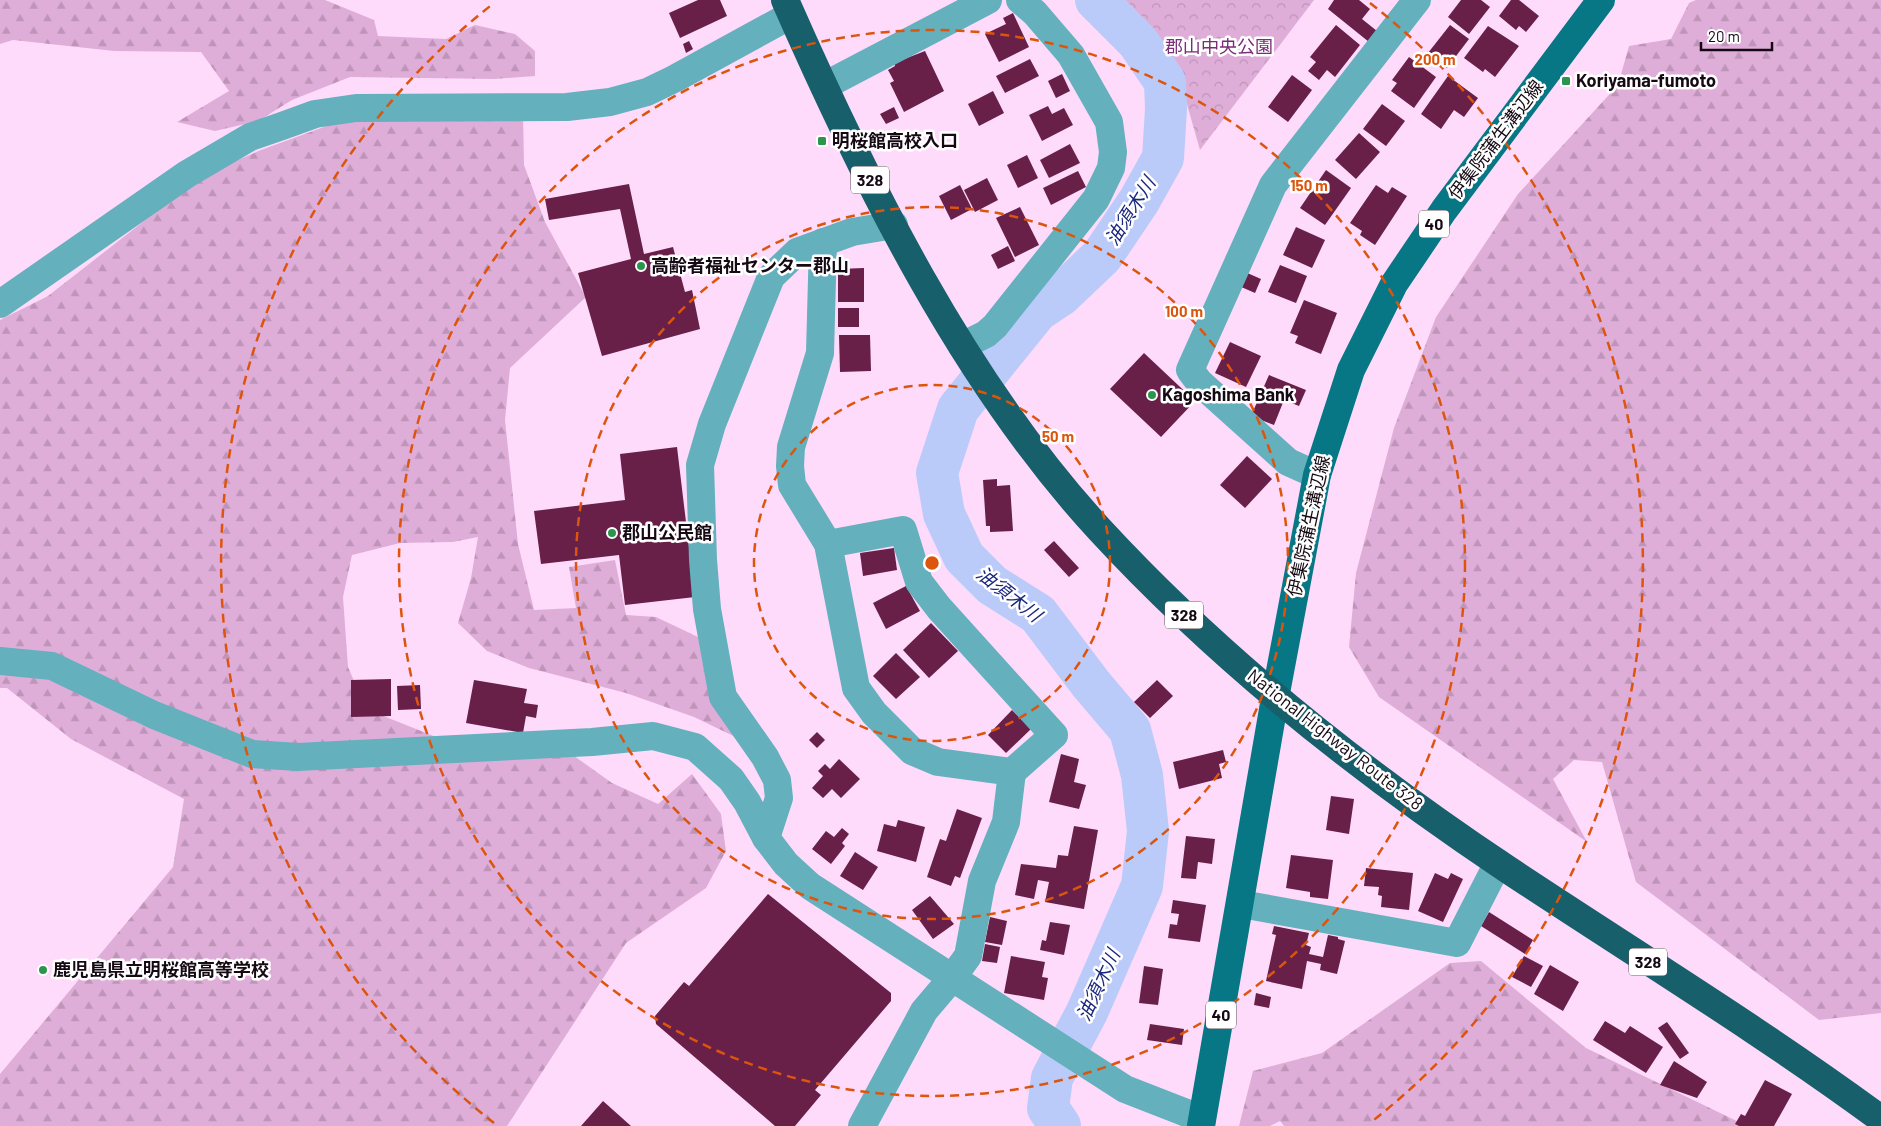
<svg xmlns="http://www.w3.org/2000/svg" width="1881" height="1126" viewBox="0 0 1881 1126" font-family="Barlow,'Noto Sans JP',sans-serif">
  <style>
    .forest { fill: url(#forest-firs) }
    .park { fill: url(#park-crowns) }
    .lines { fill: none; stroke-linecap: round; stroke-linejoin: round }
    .river { stroke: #bacbfa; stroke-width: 42 }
    .building { fill: #681f48 }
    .minor { stroke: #64b0bd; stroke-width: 28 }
    .major { stroke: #077685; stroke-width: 28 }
    .highway { stroke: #175f6a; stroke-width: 28 }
    .ring { fill: none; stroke: #dd550c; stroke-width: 2.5; stroke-dasharray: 9 6 }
    .poi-dot { fill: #2c954d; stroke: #fff; stroke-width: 2 }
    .labels { text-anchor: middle; stroke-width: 5; stroke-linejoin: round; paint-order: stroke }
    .shield { fill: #fff; stroke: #5b535a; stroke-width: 1 }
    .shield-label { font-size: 16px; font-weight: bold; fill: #150914 }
    .park-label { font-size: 18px; fill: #7b2d77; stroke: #fff }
    .poi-label { font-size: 18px; font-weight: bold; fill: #150914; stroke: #fff; text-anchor: start }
    .street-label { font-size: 18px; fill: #150914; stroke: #fff }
    .water-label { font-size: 19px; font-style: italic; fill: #1b287d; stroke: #fff }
    .centre { fill: #dd550c; stroke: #fff; stroke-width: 2.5 }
    .ring-label { font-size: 15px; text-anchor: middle; font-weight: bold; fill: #dd550c; stroke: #fff; stroke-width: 5; stroke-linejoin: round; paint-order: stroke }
  </style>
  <defs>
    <pattern id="forest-firs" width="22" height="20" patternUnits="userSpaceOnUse" patternTransform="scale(1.25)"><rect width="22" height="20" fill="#deaed9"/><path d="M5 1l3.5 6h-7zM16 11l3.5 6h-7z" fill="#be94b9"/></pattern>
    <pattern id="park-crowns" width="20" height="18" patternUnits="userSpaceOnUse" patternTransform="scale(1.25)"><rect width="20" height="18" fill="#deaed9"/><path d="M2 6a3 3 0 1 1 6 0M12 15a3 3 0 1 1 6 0" fill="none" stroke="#be94b9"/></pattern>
  </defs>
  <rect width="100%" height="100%" fill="#ffdbfb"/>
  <g class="forest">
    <polygon points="0,0 325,0 374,20 378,36 446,39 475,25 515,34 535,51 535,76 494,79 350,77 292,100 258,121 215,131 177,122 229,91 201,52 114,51 13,40 0,44"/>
    <polygon points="1696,0 1881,0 1881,1013 1819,1020 1636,882 1602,762 1574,760 1553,779 1587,842 1379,697 1349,647 1356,573 1394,428 1436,317 1518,194 1618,85 1629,46 1671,39 1689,3"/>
    <polygon points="523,112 524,165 545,222 586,297 510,368 505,420 518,544 534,610 576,608 569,567 615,560 626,615 656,617 698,637 719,678 746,742 694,717 626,693 529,668 487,651 458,623 471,578 478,537 453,542 400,543 352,555 343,597 348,667 366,709 471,751 563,748 612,783 658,804 692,774 721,814 726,851 706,888 626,943 507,1126 0,1126 0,1074 173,867 184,799 71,739 7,688 0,688 0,320 48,296 203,175 261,150 343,120"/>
    <polygon points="1481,961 1586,1048 1747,1126 1284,1126 1280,1121 1270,1126 1239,1126 1253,1071 1322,1053 1450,963"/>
  </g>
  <polygon class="park" points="1118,0 1314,0 1200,150 1176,66"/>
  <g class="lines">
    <polyline class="river" points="1060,1126 1048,1108 1052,1078 1087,1012 1142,886 1148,831 1142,775 1130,730 1091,684 1038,614 992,585 964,557 944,514 937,473 958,409 1037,311 1061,295 1102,256 1139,201 1163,158 1166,109 1165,82 1138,42 1096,0"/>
  </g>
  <g class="building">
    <polygon points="698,0 720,0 727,16 680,38 669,13"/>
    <polygon points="1334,0 1359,0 1370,9 1362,19 1377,31 1369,42 1328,9"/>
    <polygon points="1461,0 1481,0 1490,7 1469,34 1448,17"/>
    <polygon points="1511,0 1519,0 1539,16 1526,32 1519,26 1516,30 1499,16"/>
    <polygon points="1013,13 1029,47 999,62 985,34 1006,24 1003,18"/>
    <polygon points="1336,25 1360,45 1335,77 1327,70 1319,80 1308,71 1316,62 1310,57"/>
    <polygon points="1450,25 1469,39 1447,68 1428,53"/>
    <polygon points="1488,26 1519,46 1495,77 1485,69 1483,72 1464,58"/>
    <polygon points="689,41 693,49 686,53 683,44"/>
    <polygon points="925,51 944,91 904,112 890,83 894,81 888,70 895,66 894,63"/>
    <polygon points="1409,57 1436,77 1414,108 1391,91 1397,83 1392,80"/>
    <polygon points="1030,59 1039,76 1005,93 996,76"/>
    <polygon points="1062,74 1070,91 1056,98 1048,81"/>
    <polygon points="1292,75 1312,90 1288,122 1268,107"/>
    <polygon points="1448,76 1478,98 1464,117 1454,110 1441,129 1421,114"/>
    <polygon points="993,91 1004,113 979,126 968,104"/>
    <polygon points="1382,104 1405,121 1386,146 1363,129"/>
    <polygon points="1048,106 1052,114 1064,108 1073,125 1042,141 1029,115"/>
    <polygon points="894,107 899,118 886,124 880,114"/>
    <polygon points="1359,133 1380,152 1356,179 1335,160"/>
    <polygon points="1070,144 1080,163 1049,178 1040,160"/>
    <polygon points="1027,155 1038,178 1018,188 1007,165"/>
    <polygon points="1326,170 1351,188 1325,225 1300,208"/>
    <polygon points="1078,171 1086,187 1051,205 1043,188"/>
    <polygon points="987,178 998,200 975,212 964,190"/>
    <polygon points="629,184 644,254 673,247 685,292 692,290 700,329 602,356 578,273 631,259 620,209 549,220 545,199"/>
    <polygon points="960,185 972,209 951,220 939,196"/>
    <polygon points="1376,185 1388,193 1392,187 1407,196 1375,245 1360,235 1362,231 1350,223"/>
    <polygon points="1020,207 1039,245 1015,257 996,218"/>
    <polygon points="1296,227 1325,240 1312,268 1283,255"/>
    <polygon points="1008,246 1015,261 998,269 991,255"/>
    <polygon points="1280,265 1307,276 1296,303 1268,292"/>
    <polygon points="864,268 864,302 838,302 838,269"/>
    <polygon points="1245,272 1261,279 1255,293 1239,286"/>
    <polygon points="1304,300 1337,313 1321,354 1295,343 1298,336 1290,333"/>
    <rect x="838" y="308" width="21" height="19"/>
    <polygon points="839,335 870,335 871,371 840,372"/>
    <polygon points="1230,342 1261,356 1246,387 1215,373"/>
    <polygon points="1144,353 1195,401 1161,437 1110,389"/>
    <polygon points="1269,375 1306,390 1299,406 1284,400 1274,425 1251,416"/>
    <polygon points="677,447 695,597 625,605 619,555 541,564 534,511 625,500 620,454"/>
    <polygon points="1247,456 1272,479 1245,508 1220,485"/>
    <polygon points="997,479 997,486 1010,485 1013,531 990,532 990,526 986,526 983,480"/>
    <polygon points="1054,541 1079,568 1069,577 1044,550"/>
    <polygon points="894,548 897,570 863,576 860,553"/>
    <polygon points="906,586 920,611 886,629 873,603"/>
    <polygon points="931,623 958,651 929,678 903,650"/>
    <polygon points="896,653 920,677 896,699 873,676"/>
    <polygon points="391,679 391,716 351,717 351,680"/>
    <polygon points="474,680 527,689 524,703 538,705 536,718 526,716 523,733 466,723"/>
    <polygon points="1157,680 1173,696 1150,718 1134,702"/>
    <polygon points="420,685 421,709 398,710 397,686"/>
    <polygon points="1012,710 1031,729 1006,753 988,735"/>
    <polygon points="817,732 825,740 817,748 809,740"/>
    <polygon points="1223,750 1226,762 1219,764 1222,778 1179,789 1173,762"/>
    <polygon points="1061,754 1079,759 1074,782 1086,785 1079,809 1049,802"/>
    <polygon points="839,759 860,779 841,798 832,789 823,798 812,788 823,776 818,771 825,764 830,769"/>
    <polygon points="1331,796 1354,799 1349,834 1326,830"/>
    <polygon points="957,809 982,818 960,878 955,876 951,886 927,877 940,839 946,841"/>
    <polygon points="898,820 925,827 916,862 877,851 884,824 896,827"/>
    <polygon points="1074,826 1098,830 1084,909 1045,902 1049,882 1038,880 1034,899 1015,895 1021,864 1056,868 1058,855 1068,856"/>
    <polygon points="842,828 849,834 842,843 845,846 831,864 812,849 826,831 834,837"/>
    <polygon points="1186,836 1215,839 1212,864 1198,862 1196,879 1181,878"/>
    <polygon points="855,852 878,867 863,890 840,876"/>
    <polygon points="1291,855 1333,860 1328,899 1310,897 1310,892 1286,888"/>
    <polygon points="1366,868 1413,873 1409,910 1381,907 1382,896 1378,895 1379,887 1364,886"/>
    <polygon points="1435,873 1448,879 1451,873 1463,879 1443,922 1418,911"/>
    <polygon points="768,894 891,993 891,1001 815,1090 821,1095 795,1126 775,1126 656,1024 655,1016 684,982 689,986"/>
    <polygon points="930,896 954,924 933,939 912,910"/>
    <polygon points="1173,900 1206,905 1200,942 1168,938 1170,924 1177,925 1179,914 1171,913"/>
    <polygon points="1489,912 1533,940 1525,954 1481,926"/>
    <polygon points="990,917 1007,921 1002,945 985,942"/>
    <polygon points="1050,922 1070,925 1064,955 1040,950 1042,940 1046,941"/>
    <polygon points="1274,926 1309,933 1306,945 1311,947 1309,954 1323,957 1328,935 1338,937 1338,939 1345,941 1337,974 1320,970 1321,964 1307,961 1302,989 1266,981 1276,935 1272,934"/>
    <polygon points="985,944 1000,947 997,963 982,961"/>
    <polygon points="1011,956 1045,962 1042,977 1048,978 1044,1000 1004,993"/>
    <polygon points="1524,956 1543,966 1531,987 1512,977"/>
    <polygon points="1550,965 1579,982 1563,1011 1534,994"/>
    <polygon points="1144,966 1163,969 1158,1005 1139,1003"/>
    <polygon points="1256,993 1271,997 1269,1008 1254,1005"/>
    <polygon points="1605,1021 1625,1033 1630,1026 1663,1047 1646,1073 1593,1040"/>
    <polygon points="1667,1022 1689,1053 1680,1059 1658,1028"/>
    <polygon points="1150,1024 1184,1029 1182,1045 1147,1040"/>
    <polygon points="1674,1061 1707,1082 1697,1098 1660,1085"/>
    <polygon points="1765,1080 1792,1094 1774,1126 1739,1126 1735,1124 1741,1114 1745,1116"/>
    <polygon points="603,1101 631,1126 581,1126"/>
  </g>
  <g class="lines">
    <g class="minor">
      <polyline points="824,86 988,0"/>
      <polyline points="823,242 820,353 791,447 790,466 792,485 828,544 856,688 874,713 912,751 938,762 1012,772 1006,822 982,881 968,956 952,978 924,1011 862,1126"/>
      <polyline points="0,304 187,174 250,137 282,126 315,114 356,108 567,107 610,102 647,92 674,79 791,15"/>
      <polyline points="962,346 986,334 995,326 1096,199 1111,168 1113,152 1109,122 1071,55 1035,13 1020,0"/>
      <polyline points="1317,475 1288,462 1199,382 1190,370 1273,185 1417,0"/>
      <polyline points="828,544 903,530 919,582 939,608 1054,735 1012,772"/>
      <polyline points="0,661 52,666 154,715 252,754 298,757 592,742 653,736 695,747 731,779 747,802 766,838 786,864 810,886 1125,1089 1202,1119"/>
      <polyline points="766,838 779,798 777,780 765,757 723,697 707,609 703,560 700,465 712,424 771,277 797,252 852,232 894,225"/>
      <polyline points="1241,904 1457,943 1498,863"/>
    </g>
    <polyline class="major" points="1201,1126 1275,698 1317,475 1351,370 1394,284 1444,210 1601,0"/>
    <path class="highway" d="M785,0C865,182 964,383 1100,530C1220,660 1360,771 1507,869C1632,952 1760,1030 1881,1119"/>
  </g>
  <g class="ring">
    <circle cx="932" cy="563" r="178"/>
    <circle cx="932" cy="563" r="356"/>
    <circle cx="932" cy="563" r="533"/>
    <path d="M494 1123A711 711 0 0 1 494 3M1370 3A711 711 0 0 1 1370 1123"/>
  </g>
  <g class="poi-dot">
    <rect x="1561" y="76" width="10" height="10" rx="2.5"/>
    <rect x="817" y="136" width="10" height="10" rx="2.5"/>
    <circle cx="641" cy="266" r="5"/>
    <circle cx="1152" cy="395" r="5"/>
    <circle cx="612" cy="533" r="5"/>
    <circle cx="43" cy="970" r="5"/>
  </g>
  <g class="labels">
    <g class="shield">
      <rect x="851" y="166.5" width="38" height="27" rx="4"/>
      <rect x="1419" y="210.5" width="30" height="27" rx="4"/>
      <rect x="1165" y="601.5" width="38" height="27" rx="4"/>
      <rect x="1629" y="948.5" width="38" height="27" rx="4"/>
      <rect x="1206" y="1001.5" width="30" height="27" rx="4"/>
    </g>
    <g class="shield-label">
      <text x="870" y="186">328</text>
      <text x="1434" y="230">40</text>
      <text x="1184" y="621">328</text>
      <text x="1648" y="968">328</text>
      <text x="1221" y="1021">40</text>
    </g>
    <g class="park-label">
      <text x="1219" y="53">郡山中央公園</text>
    </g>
    <g class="poi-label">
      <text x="1576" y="87">Koriyama-fumoto</text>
      <text x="832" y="147">明桜館高校入口</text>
      <text x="651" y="272">高齢者福祉センター郡山</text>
      <text x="1162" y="401">Kagoshima Bank</text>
      <text x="622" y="539">郡山公民館</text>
      <text x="53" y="976">鹿児島県立明桜館高等学校</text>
    </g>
    <g class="street-label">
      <text transform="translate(1496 140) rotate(-53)" y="6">伊集院蒲生溝辺線</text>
      <text transform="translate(1309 526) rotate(-78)" y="6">伊集院蒲生溝辺線</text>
      <text transform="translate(1335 740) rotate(38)" y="6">National Highway Route 328</text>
    </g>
    <g class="water-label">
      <text transform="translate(1130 211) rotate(-58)" y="7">油須木川</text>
      <text transform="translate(1009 594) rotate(38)" y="7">油須木川</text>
      <text transform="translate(1098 985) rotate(-65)" y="7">油須木川</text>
    </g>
  </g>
  <circle cx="932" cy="563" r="8" class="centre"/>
  <g class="ring-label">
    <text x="1435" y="65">200 m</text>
    <text x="1309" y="191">150 m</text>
    <text x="1184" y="317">100 m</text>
    <text x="1058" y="442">50 m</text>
  </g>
  <path d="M1701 42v8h71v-8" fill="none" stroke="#150914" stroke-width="2.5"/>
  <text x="1708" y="42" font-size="15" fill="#150914" stroke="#ffffff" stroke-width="4" paint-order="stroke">20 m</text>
</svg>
